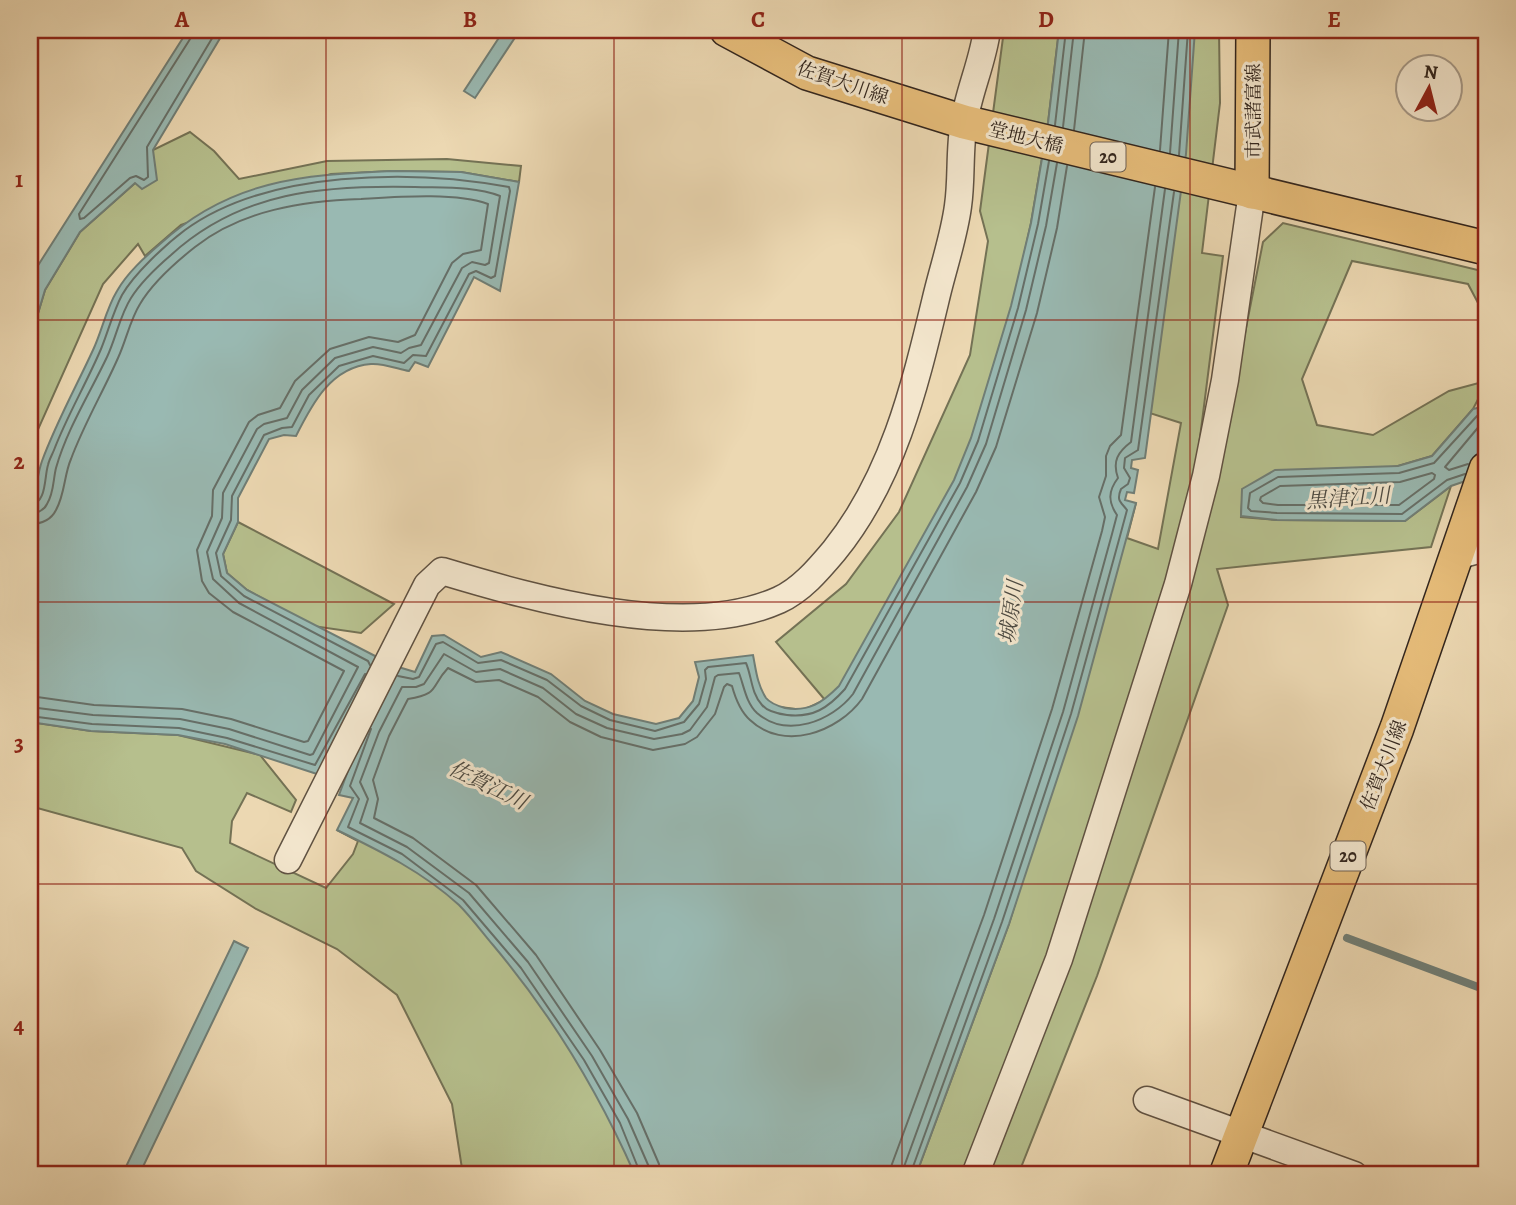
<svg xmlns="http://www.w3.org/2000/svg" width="1516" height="1205" viewBox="0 0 1516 1205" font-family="Alegreya,'Noto Serif JP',serif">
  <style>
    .green { fill: #b6bf8d; stroke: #747255; stroke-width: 2 }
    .water { fill: #99b9b2; stroke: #707e76; stroke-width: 2 }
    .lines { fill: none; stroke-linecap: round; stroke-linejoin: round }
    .shore { stroke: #666f68; stroke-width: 2 }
    .stream { stroke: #707e76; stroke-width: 8 }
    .minor-casing { stroke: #605242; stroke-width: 29 }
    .major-casing { stroke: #32251d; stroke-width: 36 }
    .minor { stroke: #f3e6cd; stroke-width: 26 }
    .major { stroke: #e6bc79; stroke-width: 33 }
    .grid { fill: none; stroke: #8f2418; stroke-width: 2; stroke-opacity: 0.55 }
    .labels { text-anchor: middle; stroke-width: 6; stroke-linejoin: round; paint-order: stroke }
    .shield { fill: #f3e6cd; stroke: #6c5f52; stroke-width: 2 }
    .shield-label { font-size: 18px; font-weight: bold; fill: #32251d }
    .street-label { font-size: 19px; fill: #32251d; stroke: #f3e6cd }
    .water-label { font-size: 21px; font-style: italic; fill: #4c4a42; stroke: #f3e6cd }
    .neatline { fill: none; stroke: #8f2418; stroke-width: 2.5 }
    .grid-label { font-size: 23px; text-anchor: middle; font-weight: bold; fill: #8f2418 }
  </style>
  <rect width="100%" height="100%" fill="#ecd8b2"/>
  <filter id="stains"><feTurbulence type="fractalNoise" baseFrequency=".00286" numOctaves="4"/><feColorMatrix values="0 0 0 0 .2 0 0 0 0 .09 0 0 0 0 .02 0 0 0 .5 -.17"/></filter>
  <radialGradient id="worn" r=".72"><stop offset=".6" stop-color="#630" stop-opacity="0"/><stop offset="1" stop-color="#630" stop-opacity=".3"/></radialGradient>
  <g class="green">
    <polygon points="1004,30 1059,30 1048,123 1031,223 943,622 691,854 781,707 803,710 825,700 776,642 846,584 899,512 970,355 988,241 980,211"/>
    <polygon points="1172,30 1219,30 1220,103 1202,253 1223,256 1195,477 1216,480 1263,242 1283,223 1486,272 1486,318 1468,284 1352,261 1302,379 1317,425 1373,435 1449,391 1486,381 1486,384 1473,409 1432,456 1398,466 1243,489 1241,517 1277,520 1405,521 1451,486 1431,547 1217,569 1228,605 1097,976 1018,1175 916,1175 1009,924 1136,503 1127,538 1158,549 1181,423 1150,413 1135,425"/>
    <polygon points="190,132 214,151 239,179 327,161 447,159 521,166 519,182 461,172 392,171 331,174 181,225 145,256 138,244 103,284 32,443 30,442 30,340 45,290 80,232 135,183 153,150"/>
    <polygon points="238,522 394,604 361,633 313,626 247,590 227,573 223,554"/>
    <polygon points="30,722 91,731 178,735 260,755 296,800 291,812 247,793 232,821 230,843 326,888 353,854 358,841 337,830 444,849 656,1175 463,1175 452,1104 397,995 337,949 256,909 196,871 182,848 30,806"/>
  </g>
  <g class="water">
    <polygon points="188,30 225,30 153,150 157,180 142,189 135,183 80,232 45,290 30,340 30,278"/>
    <polygon points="504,30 520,30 475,98 464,91"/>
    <path d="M1059,30H1195L1186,154L1145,458L1132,460L1131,468L1138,470L1134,493L1127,492L1125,500L1136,503L1078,716L1009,924L916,1175H635C599,1093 551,1014 493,945C482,932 471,917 459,905C423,872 380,851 337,830L353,798L339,795L365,725L395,666L415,672L432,636L444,635L481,657L501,652L551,674L585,701L613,714L656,724L679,718L693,701L699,677L695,662L753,655C756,670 757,684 766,698C770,703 778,706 785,708C809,712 822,703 839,686L954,480L971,438L1011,306L1031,223L1048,123Z"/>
    <path d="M392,171L461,172L519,182L500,291L474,277L428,367L415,362L409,371C398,369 383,363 371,364C331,367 312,404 296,436L284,435L269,439L238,498V522L223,554L227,573L247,590L381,659L320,775L225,744L178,735L91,731L30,722V499L34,497C37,485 38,472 42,461C56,423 76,387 93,350C102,331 106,309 117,291C127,273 145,257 160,244C230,180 301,175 392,171Z"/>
    <polygon points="1486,406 1486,474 1451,486 1405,521 1277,520 1241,516 1242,489 1275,470 1398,466 1432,456 1473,409"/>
    <polygon points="234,941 248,948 139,1175 122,1175"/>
  </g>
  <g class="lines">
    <g class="shore">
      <polyline points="193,30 192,36 79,214 80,219 84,218 130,178 136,176 144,180 148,177 147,147 217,30"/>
      <polyline points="1055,125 1066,30"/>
      <polyline points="1063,127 1074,30"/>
      <polyline points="1074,130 1085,30"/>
      <polyline points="1160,150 1169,30"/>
      <polyline points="1170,153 1179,30"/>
      <polyline points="1179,155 1188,30"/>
      <polyline points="1468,464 1449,470 1445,467 1481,424 1486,422"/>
      <polygon points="1432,473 1435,475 1434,479 1399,505 1278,505 1263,503 1260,500 1261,497 1280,486 1400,482"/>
      <polyline points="1465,474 1447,480 1402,514 1277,513 1251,511 1248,508 1250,493 1278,477 1399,473 1434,463 1477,416 1486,413"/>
      <path d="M30,505C47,503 44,478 48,465C49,460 52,455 54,450C67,416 86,384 101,349C108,332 113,312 122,295C134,274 165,245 185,230C267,170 412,169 509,187L510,191L495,276L491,278L476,271L469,274L426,356L413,355L404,363L373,356L339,366L309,395L292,427L282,428L264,435L232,496L231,520L216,553L221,576L244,596L368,661L370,665"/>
      <path d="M30,514C37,513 44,511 47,504C54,493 53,480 56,468C67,429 90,393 107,357C116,338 120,315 131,298C141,282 157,267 171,255C241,191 324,185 415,187C443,188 474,186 500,196L489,263L485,265L472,262L462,268L421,345L409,348L401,353L373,347L335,358L302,390L287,418L264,424L257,429L223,493L222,518L207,552L213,579L239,603L358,667L313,754L310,755L229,729L180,719L93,715L30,707"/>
      <path d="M30,524C41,524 51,520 56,510C65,494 64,475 71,459C84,424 103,392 118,358C126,341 130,320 140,304C153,282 176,262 195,247C242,210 303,201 361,199C395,197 456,192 488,204L481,250L463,254L452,263L415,335L398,342L369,337L330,349L295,381L280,408L258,415L249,422L213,490L212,516L197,550L202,581L209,593L233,612L344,671L308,741L304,742L231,719L182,709L94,705L30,696"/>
      <path d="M398,676L413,679L419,677L436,644L443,642L478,663L501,660L547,680L581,706L610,720L655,731L684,722L699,704L706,679L705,670L708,667L746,663C752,677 751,693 762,705C767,711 779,714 787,715C813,718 828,708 845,689L960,483L978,441L1018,308L1038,224L1049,161"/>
      <polyline points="30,716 92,724 179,728 227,738 315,765 365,674"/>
      <polyline points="371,729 350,786 359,799 348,827 402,854 463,900 521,968 584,1060 620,1123 641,1175"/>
      <path d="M650,1175L649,1167L628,1119L592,1056L528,962L469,893L407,847L360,823L368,799L360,782L379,732L402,687H416L424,684L444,654L476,672L500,669L543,688L576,714L607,728L654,739L682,734L690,730L707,707L715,677L718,675L739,673C744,686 746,703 757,713C787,739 832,721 853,694L967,487L986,444L1026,310L1046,226L1057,163"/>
      <path d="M660,1175L659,1164L637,1113L600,1050L536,955L476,885L413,838L374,818L378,799L373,780L389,736L408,699C440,694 430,687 448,668L476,682L499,680L538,697L570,722L601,737L653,750L685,744L697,737L715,714L724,687L727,684L732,686C735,697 741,712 750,720C784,752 838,732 862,699L976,492L996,447L1037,313L1057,228L1067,166"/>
      <polyline points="890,1175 892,1164 984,915 1052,709 1102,531 1105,517 1099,497 1106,476 1106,456 1110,446 1121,435 1155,187"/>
      <path d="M901,1175L994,919L1063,712L1112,534L1117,515C1108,502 1108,491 1118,478C1112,461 1118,452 1131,442L1165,189"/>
      <path d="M910,1175L1002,922L1071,714L1120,536L1127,510C1121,502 1116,501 1121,489L1128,484L1130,478L1124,468L1125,458L1138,450L1174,192"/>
    </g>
    <polyline class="stream" points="1347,938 1486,990"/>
    <defs>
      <g id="minor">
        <polyline points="1456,556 1486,548"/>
        <path d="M288,860L427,585L442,571C535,599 686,642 779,600C801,590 818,570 834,551C894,477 915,385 937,294C944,265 954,236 958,206C962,179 959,149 964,122C969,91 983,61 987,30"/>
        <polyline points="1147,1100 1354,1175"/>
        <polyline points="975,1175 1059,959 1178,584 1206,476 1225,380 1252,192"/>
      </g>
      <g id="major">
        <polyline points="727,30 807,73 964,122 1486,248"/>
        <polyline points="1252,192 1253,30"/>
        <polyline points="1226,1175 1397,728 1486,469"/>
      </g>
    </defs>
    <use href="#minor" class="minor-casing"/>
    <use href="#major" class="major-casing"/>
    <use href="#minor" class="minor"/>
    <use href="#major" class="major"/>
  </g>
  <path class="grid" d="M326,30V1175M614,30V1175M902,30V1175M1190,30V1175M30,320H1486M30,602H1486M30,884H1486"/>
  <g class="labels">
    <g class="shield">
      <rect x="1090.5" y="142.5" width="35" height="29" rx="5"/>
      <rect x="1330.5" y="841.5" width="35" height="29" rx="5"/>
    </g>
    <g class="shield-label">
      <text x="1108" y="163">20</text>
      <text x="1348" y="862">20</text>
    </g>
    <g class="street-label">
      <text transform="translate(843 82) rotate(19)" y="7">佐賀大川線</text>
      <text transform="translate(1253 111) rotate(-90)" y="7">市武諸富線</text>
      <text transform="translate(1026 137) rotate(14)" y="7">堂地大橋</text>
      <text transform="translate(1383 765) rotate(-69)" y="7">佐賀大川線</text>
    </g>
    <g class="water-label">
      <text transform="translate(1348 498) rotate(-4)" y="7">黒津江川</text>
      <text transform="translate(1011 612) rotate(-82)" y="7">城原川</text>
      <text transform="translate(488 785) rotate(26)" y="7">佐賀江川</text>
    </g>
  </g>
  <rect width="1516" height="1205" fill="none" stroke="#ecd8b2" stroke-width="77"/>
  <g transform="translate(1429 88) rotate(7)"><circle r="33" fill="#f3e6cd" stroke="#a69987" stroke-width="2"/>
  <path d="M0-5L12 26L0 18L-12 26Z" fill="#8f2418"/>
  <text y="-10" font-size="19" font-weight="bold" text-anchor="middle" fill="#32251d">N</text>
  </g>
  <rect x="38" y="38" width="1440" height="1128" class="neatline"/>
  <g class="grid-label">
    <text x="182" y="27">A</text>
    <text x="470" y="27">B</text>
    <text x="758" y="27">C</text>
    <text x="1046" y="27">D</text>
    <text x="1334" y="27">E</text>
    <text x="19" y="187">1</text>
    <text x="19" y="469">2</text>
    <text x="19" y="751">3</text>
    <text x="19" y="1033">4</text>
  </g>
  <rect width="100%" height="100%" filter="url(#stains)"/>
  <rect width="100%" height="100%" fill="url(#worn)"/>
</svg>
